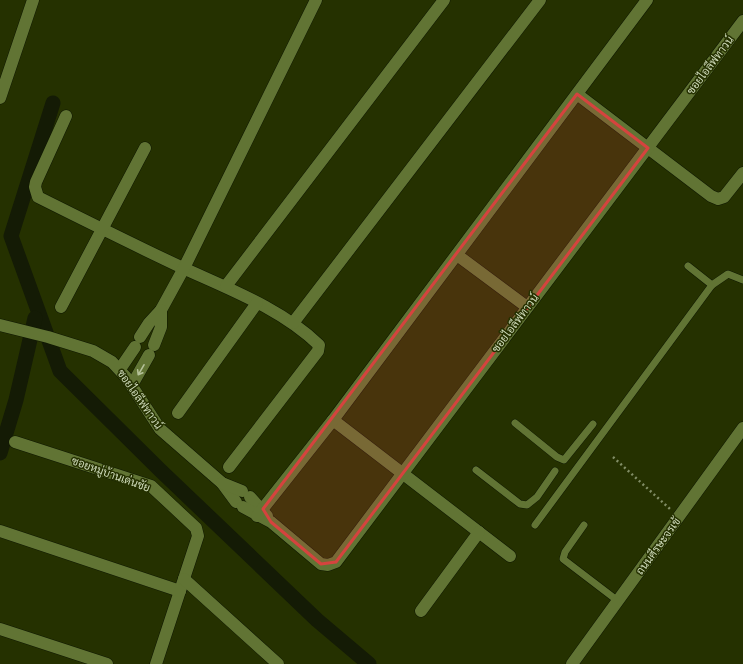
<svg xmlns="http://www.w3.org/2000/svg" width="743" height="664" viewBox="0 0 743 664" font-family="'Libre Baskerville',Sarabun,serif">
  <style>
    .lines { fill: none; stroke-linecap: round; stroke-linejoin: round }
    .canal { stroke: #141b05; stroke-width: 15 }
    .service-casing { stroke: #0f1800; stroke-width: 8 }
    .minor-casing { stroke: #0f1800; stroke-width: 13 }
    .tertiary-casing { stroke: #0f1800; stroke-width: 13 }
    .path { stroke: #828e66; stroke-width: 2.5; stroke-dasharray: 2 3; stroke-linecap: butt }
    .service { stroke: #617434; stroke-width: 7 }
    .minor { stroke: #617434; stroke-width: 12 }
    .tertiary { stroke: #617434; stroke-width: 12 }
    .oneway { stroke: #b4c198 }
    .marked { fill: #d5433e; fill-opacity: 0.2; stroke: #d5433e; stroke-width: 3; stroke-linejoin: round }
    .labels { text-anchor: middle; stroke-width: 3; stroke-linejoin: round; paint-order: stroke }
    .street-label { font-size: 11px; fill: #cfdbba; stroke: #253100 }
  </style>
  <rect width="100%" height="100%" fill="#253100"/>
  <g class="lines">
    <g class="canal">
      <polyline points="53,103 11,236 60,371 160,470 317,620 369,664"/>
      <polyline points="0,453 16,400 35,318"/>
    </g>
    <defs>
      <g id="service">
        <polyline points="688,266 712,285"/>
        <polyline points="515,423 557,457 564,460 593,424"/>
        <polyline points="476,470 520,504 527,505 537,497 555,471"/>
        <polyline points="535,525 712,285 728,274 743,280"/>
        <polyline points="584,525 565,552 563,559 618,601"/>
      </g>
      <g id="minor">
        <polyline points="577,94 711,196 718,199 724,197 743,173"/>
        <path d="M66,116L36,182L35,187L38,197C86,221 134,245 183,268C229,289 282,309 319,345L318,351L229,467"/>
        <polyline points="457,255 527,307"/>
        <polyline points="226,286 444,0"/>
        <polyline points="61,307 145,148"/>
        <polyline points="293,323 540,0"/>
        <polyline points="0,325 48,337 93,351 112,362 126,377 160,429 222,483 236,502"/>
        <polyline points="140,337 149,323 161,310 184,268 316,0"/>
        <polyline points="154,345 161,327 161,310"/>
        <polyline points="120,369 135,347"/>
        <polyline points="132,385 149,355"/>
        <polyline points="178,413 257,303"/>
        <polyline points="333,420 510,556"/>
        <polyline points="15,442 151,486 196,528 198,536 156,664"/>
        <polyline points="222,483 242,491"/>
        <polyline points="250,497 267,516"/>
        <polyline points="243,507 271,522 321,564 328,565 336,562 743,21"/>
        <polyline points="257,516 333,420 647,0"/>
        <polyline points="0,531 180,591"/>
        <polyline points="184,579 278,664"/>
        <polyline points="421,611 479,532"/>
        <polyline points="0,629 107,664"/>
        <polyline points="572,664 743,428"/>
      </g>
      <polyline id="tertiary" points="0,98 33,0"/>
    </defs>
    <use href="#service" class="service-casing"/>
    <use href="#minor" class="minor-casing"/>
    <use href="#tertiary" class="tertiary-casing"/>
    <polyline class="path" points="613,457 670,509"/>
    <use href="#service" class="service"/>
    <use href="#minor" class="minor"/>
    <use href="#tertiary" class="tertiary"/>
  </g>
  <defs><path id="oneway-shaft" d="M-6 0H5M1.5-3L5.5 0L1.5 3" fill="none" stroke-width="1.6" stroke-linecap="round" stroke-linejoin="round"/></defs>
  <use class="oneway" href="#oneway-shaft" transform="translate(141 370) rotate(120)"/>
  <path class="marked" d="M577,94L648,148L336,562L321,564L271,522L263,509Z"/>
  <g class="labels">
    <g class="street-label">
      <text transform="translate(710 65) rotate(-53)" y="4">ซอยไอลีฟทาวน์</text>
      <text transform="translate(515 323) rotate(-53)" y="4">ซอยไอลีฟทาวน์</text>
      <text transform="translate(140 399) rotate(55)" y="4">ซอยไอลีฟทาวน์</text>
      <text transform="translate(111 474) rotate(20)" y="4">ซอยหมู่บ้านเด่นชัย</text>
      <text transform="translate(658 546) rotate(-54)" y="4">ถนนศีรษะจรเข้</text>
    </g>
  </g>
</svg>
